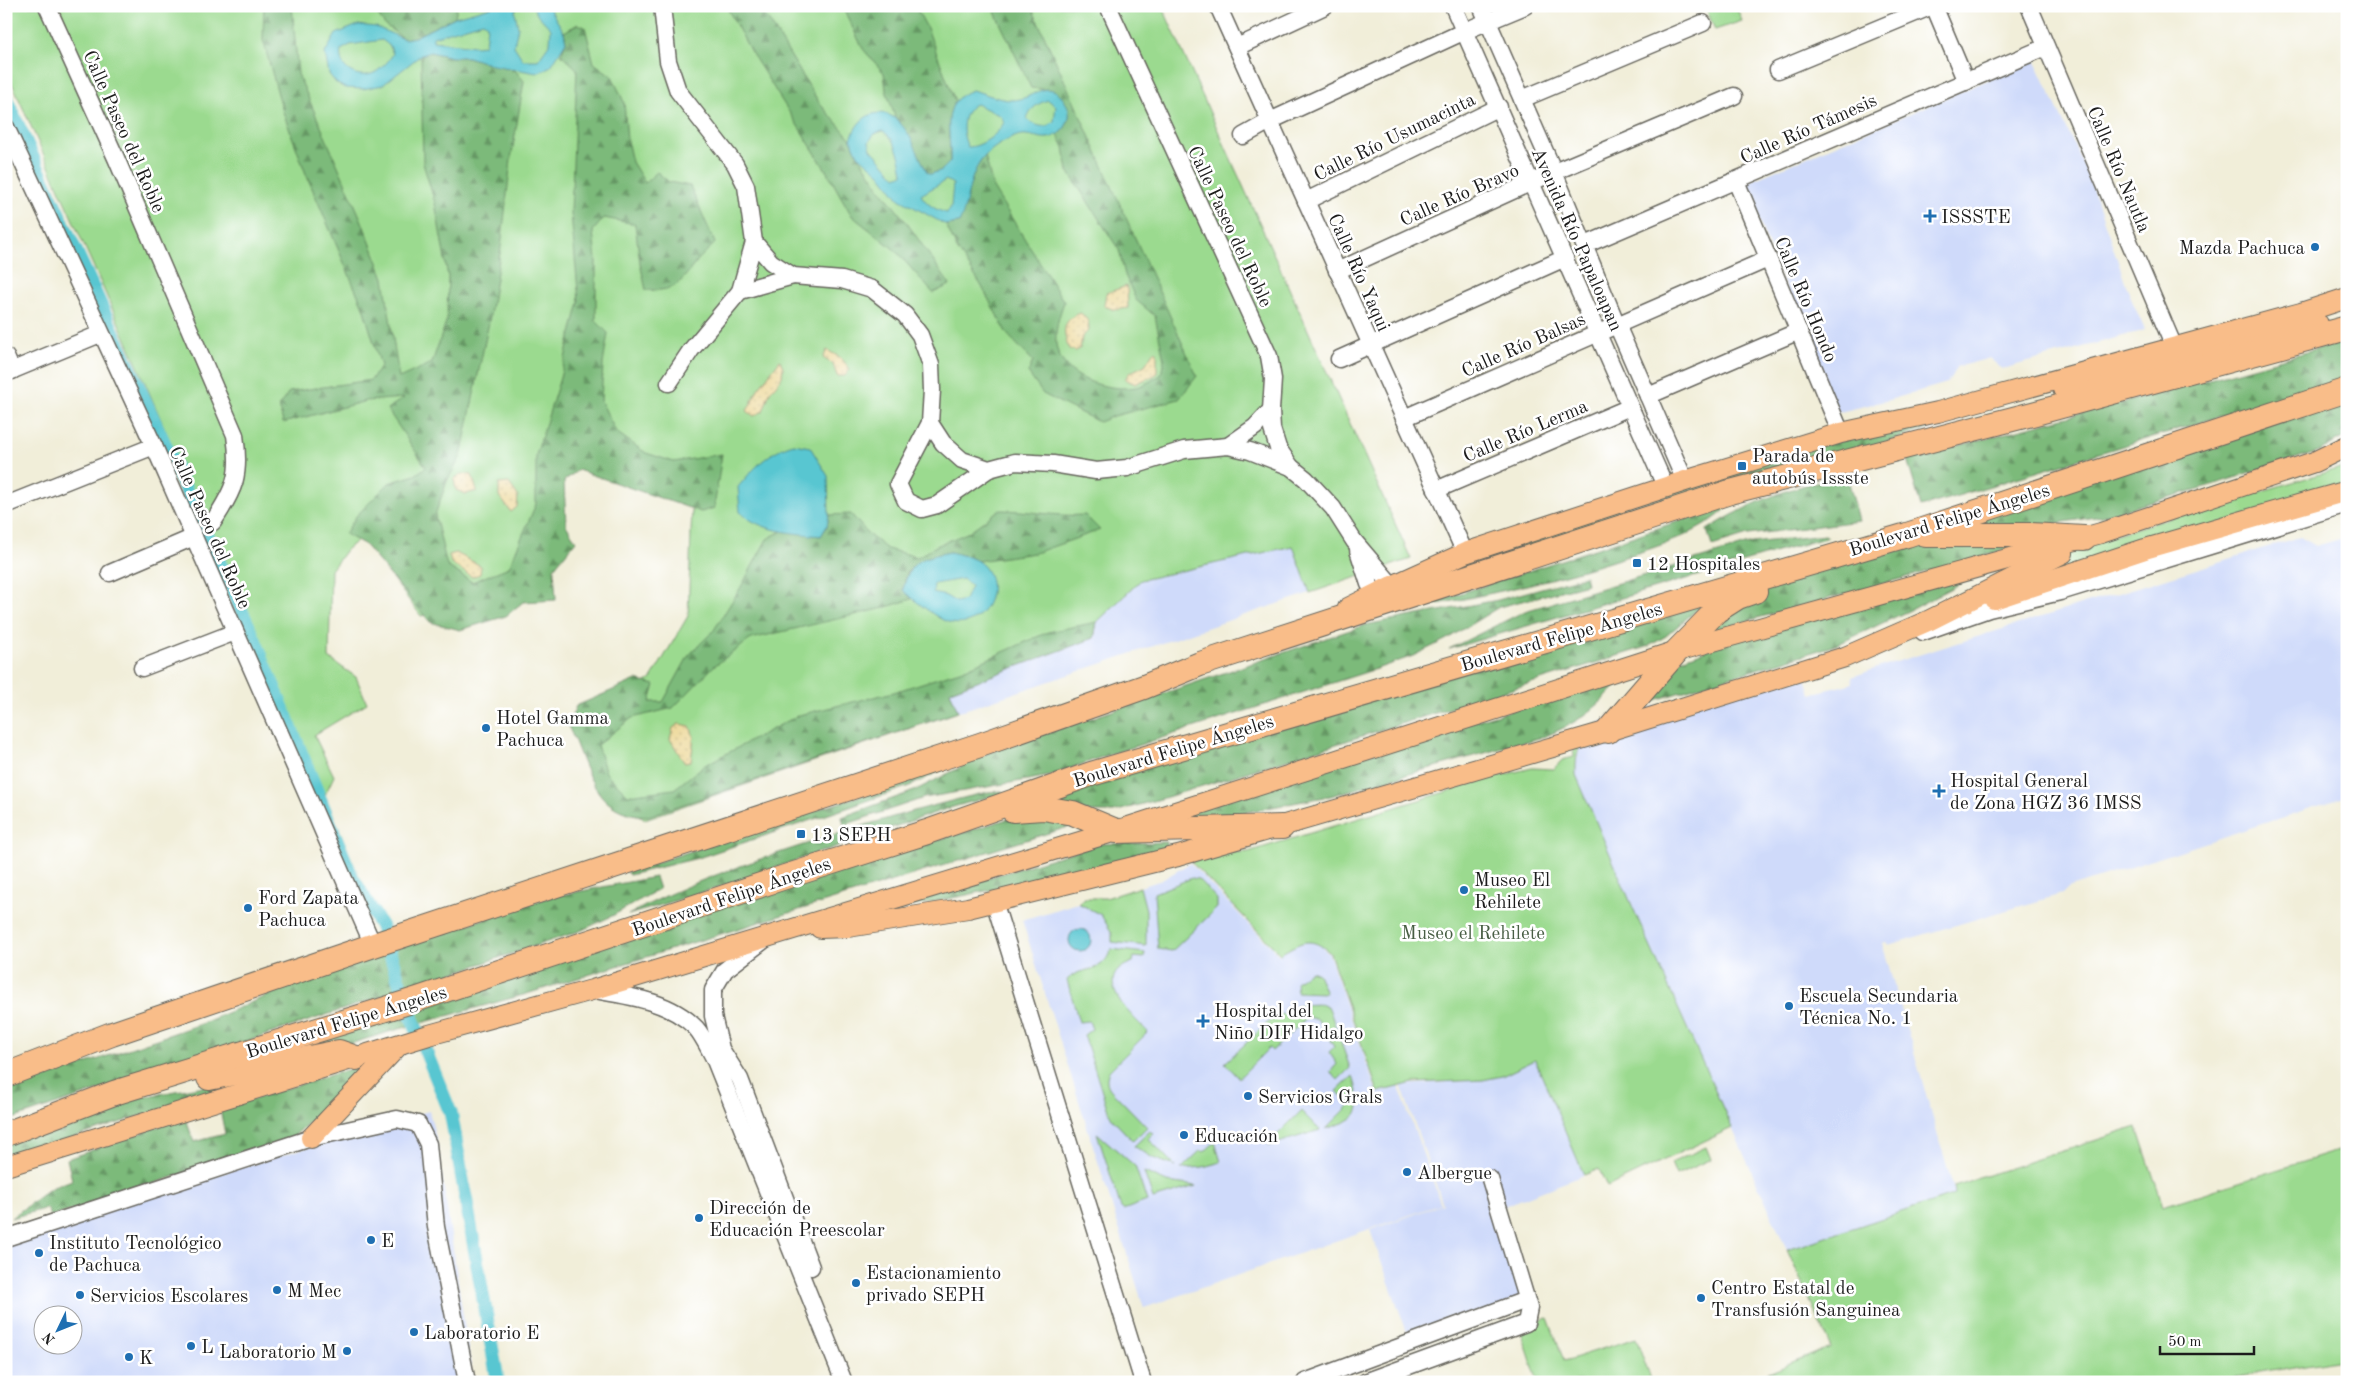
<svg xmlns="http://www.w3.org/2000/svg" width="2353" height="1388" viewBox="0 0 2353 1388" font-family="'Old Standard TT',serif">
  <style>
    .built { fill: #cfdafa; fill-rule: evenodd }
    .green { fill: #9bda8f; stroke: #5c7b56 }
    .forest { fill: url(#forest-firs); stroke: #4c6b4b }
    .sand { fill: url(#sand-dots); stroke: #857b5d }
    .water { fill: #59c6d1; stroke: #3a7176; fill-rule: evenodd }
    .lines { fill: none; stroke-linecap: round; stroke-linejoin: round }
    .canal { stroke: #59c6d1; stroke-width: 14 }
    .minor-casing { stroke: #67665e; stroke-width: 19 }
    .major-casing { stroke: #67665e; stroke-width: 22 }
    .highway-casing { stroke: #67665e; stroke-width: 26 }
    .minor { stroke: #fff; stroke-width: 16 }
    .major { stroke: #f9bd89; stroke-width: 20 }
    .highway { stroke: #f9bd89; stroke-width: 24 }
    .poi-dot { fill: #1f6fb2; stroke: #fff; stroke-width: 2 }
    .labels { text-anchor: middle; stroke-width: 5; stroke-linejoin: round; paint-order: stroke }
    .street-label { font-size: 19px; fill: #1c1c1c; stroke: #fff }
    .poi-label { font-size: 19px; fill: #1c1c1c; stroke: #fff; text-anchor: start }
    .park-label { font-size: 19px; fill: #485e44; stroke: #fff }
  </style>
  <defs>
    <pattern id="forest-firs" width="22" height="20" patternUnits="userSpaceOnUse" patternTransform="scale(1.25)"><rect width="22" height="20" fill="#7cba7a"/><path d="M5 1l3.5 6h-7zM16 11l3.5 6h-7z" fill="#659663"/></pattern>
    <pattern id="sand-dots" width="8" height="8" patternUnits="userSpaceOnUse" patternTransform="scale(1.25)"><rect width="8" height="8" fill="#eeda9e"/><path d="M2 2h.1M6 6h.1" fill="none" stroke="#ccba88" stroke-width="1.8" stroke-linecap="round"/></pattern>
  </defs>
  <rect width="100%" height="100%" fill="#fff"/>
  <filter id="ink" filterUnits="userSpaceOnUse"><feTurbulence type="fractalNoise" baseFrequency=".02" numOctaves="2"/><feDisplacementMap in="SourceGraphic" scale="10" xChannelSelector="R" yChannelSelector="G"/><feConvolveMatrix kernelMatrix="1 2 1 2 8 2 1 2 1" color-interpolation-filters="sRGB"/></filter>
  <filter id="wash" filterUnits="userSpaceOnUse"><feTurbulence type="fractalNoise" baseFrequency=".0096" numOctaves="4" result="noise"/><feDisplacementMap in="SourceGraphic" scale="20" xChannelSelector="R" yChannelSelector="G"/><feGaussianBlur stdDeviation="1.12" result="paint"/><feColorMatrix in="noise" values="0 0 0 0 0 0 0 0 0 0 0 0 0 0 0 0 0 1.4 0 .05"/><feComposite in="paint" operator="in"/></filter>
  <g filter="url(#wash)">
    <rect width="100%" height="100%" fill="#f1eed9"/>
    <g class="built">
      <polygon points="2035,60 2088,175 2130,296 2145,330 2002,369 1990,358 1957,367 1947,383 1889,400 1836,413 1744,184"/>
      <polygon points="2300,537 2316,546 2347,537 2347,796 2068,888 2062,894 1888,945 1887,942 1882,943 1955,1194 1787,1250 1633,908 1580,786 1576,775 1576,765 1581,741 1600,722 1802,665 1811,694 1853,683 1852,677 1883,666"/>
      <polygon points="1293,546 1310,593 958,712 949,691 1094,638 1097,622 1141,580"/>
      <polygon points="1190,863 1279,955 1302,942 1312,942 1321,946 1329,954 1377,1093 1399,1087 1441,1204 1144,1308 1022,920 1078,903 1084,898 1106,898 1162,880"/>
      <polygon points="1535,1059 1584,1175 1499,1208 1527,1300 1412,1346 1370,1230 1443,1204 1401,1085 1483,1080 1502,1076"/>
      <path d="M429,1111L437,1142L473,1382H6V1238ZM42,1316H72V1346H42Z"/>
    </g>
    <g class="green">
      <polygon points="6,6 1162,6 1411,559 1310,593 1293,546 1141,580 1097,622 1094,638 950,691 958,712 645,819 607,797 588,716 651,679 688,616 692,506 573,467 560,478 563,550 450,610 421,616 361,537 346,550 331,570 329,658 356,677 367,703 314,735 334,776 324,797 136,362 6,70"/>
      <polygon points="1705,6 1736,6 1742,21 1715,30"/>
      <polygon points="2347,466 2347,498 2002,586 2096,540"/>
      <path d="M1600,722C1581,741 1575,748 1576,775L1633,908L1732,1128L1607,1187L1599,1169L1584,1175L1535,1060L1502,1076L1483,1080L1413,1083L1378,1092L1330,953C1310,934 1300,943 1280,954L1191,862L1219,853L1248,852L1498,776L1532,768L1554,769L1562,760L1574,757L1573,745Z"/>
      <polygon points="1192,878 1198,879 1217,899 1217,908 1172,951 1158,949 1154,893"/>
      <polygon points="1140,887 1146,910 1146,946 1112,942 1112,933 1101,915 1078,903 1084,898 1106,898"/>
      <path d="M1111,949L1145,953L1144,958L1134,957L1133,962C1088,977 1131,1015 1148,1032L1109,1071C1106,1078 1106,1084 1111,1090L1147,1127L1133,1141L1113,1120L1108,1111L1084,1035L1092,1029L1089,1021L1079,1022L1067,980C1082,964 1102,977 1111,949Z"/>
      <polygon points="1311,971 1318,974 1326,993 1297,992 1296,982"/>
      <polygon points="1321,1004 1329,1008 1350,1068 1338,1080 1330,1072 1337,1064 1329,1052 1334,1047 1318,1020 1308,1017 1272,1051 1269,1048 1239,1078 1225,1063 1277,1014 1295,1015 1296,1005"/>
      <path d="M1353,1076C1364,1113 1363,1117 1326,1129L1350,1105L1337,1091Z"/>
      <polygon points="1301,1111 1320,1130 1268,1146 1269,1143"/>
      <polygon points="2137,1127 2163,1206 2347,1148 2347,1358 2231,1378 2231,1382 1747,1382 1831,1347 1787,1250 1955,1194 1954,1186"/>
      <polygon points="1150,1131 1153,1134 1149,1139 1175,1166 1153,1158 1134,1146"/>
      <polygon points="1097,1133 1135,1166 1147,1201 1123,1210 1121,1208"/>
      <polygon points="1215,1142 1221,1162 1203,1167 1181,1169 1201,1150 1204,1152"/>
      <polygon points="1706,1147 1711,1159 1676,1175 1671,1163"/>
      <polygon points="1144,1172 1167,1182 1196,1186 1153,1199"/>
      <polygon points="1548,1318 1564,1361 1636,1338 1652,1382 1538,1382 1520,1328"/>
    </g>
    <g class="forest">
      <path d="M264,6H292L298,74L361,219L384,278L399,378L432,363L447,319L448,277L435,203L423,163L421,55L430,52L452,57H468L515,70L524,81L511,159L501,247L489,322L461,456L447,481L435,515L447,566L472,582L509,567L536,504V455L560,378L579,302L571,213L577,69L561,54L566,42L564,32L578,24L585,27L594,63L612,76L624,102L627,140L632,162L645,183L657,172L669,182L690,186L715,243C710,249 703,254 698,260C680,282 678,292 646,290L640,263L635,224L604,218L593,231L596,260V321L608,333L603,364L601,401L616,432L646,453L674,462L722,454L714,508L701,512L578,470L564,481L566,525L576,541L554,568L556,600L523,602L506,616L460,630L430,622L364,544L345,534L357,515L389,483L415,475L426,467L387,409L404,398L366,401L283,423L279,406L289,392L371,380L381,366L363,307L306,174L283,112L263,40Z"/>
      <polygon points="371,6 457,6 455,17 415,37 404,39 385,25"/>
      <polygon points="726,6 760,6 820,104 851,139 858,155 881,190 907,223 950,285 933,293 895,250 852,216 824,167 751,52"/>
      <path d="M842,6H915L927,28L955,101C945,121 951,140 950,162L942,170L931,174L927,172L907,133L895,117L886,90L884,73L863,49Z"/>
      <path d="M992,6H1031L1197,376L1179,399L1114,416L1099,422L1043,394L1028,373L1033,361L1007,334L981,285L957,249L946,225L959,223L974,171L985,155L993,188L1064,302C1059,316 1055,329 1056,344C1060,378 1107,392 1136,387C1144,386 1153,379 1161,375L1164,360L1155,316L1136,300L1125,275L1119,250L1068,171L1064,147L1058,135C1078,116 1067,107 1052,90L1031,88Z"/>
      <polygon points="2347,341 2347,378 1921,507 1907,459 2148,396"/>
      <polygon points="2347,398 2347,436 2319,451 2216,484 2102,516 2045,525 1943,525"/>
      <polygon points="1965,413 1965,417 1899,438 1400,592 1466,557 1779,455"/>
      <path d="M1847,475L1859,521L1748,535L1712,546L1707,530C1754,500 1793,486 1847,475Z"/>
      <path d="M1731,504C1701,535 1658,546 1619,559C1559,578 1499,593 1437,604L1434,602Z"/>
      <path d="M999,510C1028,510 1056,517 1085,515L1100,530L1035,553L977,561L950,552L928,557L917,562L907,573L903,590L912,599L880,609L751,639L714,666L673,708L632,718L597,745L606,773L628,795L674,789L705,765L799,715L894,692L963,670L1048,632L1097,622L1094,638L950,691L958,712L648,816C591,815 588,766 568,726L576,706L636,680L655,685L650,702H663L689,655L714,630L741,587L767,539L783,530L821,536L827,526L829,515L851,514L869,535L887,549L918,557L936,546L967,533Z"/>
      <polygon points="1825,535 1828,537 1449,649 1525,611 1752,543"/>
      <polygon points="1912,541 2035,542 1692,636 1742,593"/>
      <polygon points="1994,565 1910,610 1836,645 1635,706 1655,669 1723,644"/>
      <polygon points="1585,576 1587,584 1499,607 1447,639 1413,656 1379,668 1096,759 1050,776 924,798 844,825 842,817 914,791 988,753 1365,625 1498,600"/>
      <polygon points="1714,595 1666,636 1649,646 1164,798 1114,812 1091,812 1032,802"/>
      <path d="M1621,680C1598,708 1579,722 1546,736L1330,796L1178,825L1176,816L1470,722Z"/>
      <polygon points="948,767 912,785 844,809 698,858 629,875 627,872"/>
      <path d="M1002,791L1003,793L946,809L710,890L628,915C682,885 739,866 797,847C860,826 923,807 988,792Z"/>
      <polygon points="1014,817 1078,824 523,995 392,1031 324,1052 238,1067 681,918"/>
      <polygon points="1167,842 1167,847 1081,871 857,918 1099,844"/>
      <polygon points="655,877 659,889 612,916 580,931 6,1121 6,1093 15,1088 203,1023 313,976 550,897"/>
      <polygon points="386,1058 290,1139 51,1217 47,1208 11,1218 51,1188 72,1180 67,1159 185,1117 194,1142 225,1134 220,1109"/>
      <polygon points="227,1082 227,1088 6,1159 6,1141 131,1099"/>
    </g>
    <g class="sand">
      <polygon points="1127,286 1128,308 1115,310 1104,306 1106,293"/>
      <path d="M1081,313L1088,321L1089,330L1082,337L1080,349L1075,351L1069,349C1062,332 1062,319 1081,313Z"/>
      <polygon points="827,350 841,358 850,369 845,376 837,376 833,364 823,358"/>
      <polygon points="1154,351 1157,352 1157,374 1135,384 1125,379 1129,373 1145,365"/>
      <polygon points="780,360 783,367 782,377 770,392 763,411 754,416 747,411 758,389"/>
      <polygon points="461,474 472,475 477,491 466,494 456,490 454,479"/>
      <polygon points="509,483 518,496 517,507 511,512 499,496 499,484"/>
      <polygon points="456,553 481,566 480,574 472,577 451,563 449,555"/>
      <polygon points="679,724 690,726 694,737 691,761 684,762 670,739 673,728"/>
    </g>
    <g class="water">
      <path d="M495,6H517L515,12L518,27L514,46L523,60H538L550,43L551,29L536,13L533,6H548L564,32L566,42L551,66L537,73L492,65L468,57H452L430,52L421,55L383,85L363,89L345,88L336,83L329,74L325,53L336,34L358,25L376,27L404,39L415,37L455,17ZM483,22L487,25L485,45L475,46L433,41V37ZM382,40L390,46L393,54C389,61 383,67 376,72C360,81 337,70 341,50L350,45Z"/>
      <path d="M972,90C988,94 1004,103 1020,99C1031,97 1042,86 1053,90C1059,92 1065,101 1068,107C1073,121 1062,136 1048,138C1039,139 1030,134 1021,135C1010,137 992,148 985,156C967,175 970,201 959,223L946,225L899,199L880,174L858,155L851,139C855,128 860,118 873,114C903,106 916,151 927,172L931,174L942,170L950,162C952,135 938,102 972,90ZM1048,100L1056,106L1054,121C1045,130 1037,126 1027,120C1030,108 1037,104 1048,100ZM976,104L1001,116L1004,122C999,134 981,147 968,147C961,134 960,111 976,104ZM883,131C896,139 901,159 903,174L896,177L871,149L869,142L874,134ZM946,180L953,184L951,207L947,213C937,211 926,204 921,195Z"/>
      <path d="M794,444L810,447L828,476L829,515L827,526L821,536C793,533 761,532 740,512L738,487C754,468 770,450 794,444Z"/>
      <path d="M950,552C958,554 968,556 976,560C1010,580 983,639 943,620C934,616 910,597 903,590C910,559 921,558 950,552ZM963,579L971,586L965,600L956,602L946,596L933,593L934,584Z"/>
      <circle cx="1080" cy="940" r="11"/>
    </g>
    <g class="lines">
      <polyline class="canal" points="6,99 253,636 352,877 381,926 406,1003 451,1114 498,1382"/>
    </g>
  </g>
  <g filter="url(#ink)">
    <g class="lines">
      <defs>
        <g id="minor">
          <path d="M47,6L116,158L235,435C241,475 235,489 213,522"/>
          <polyline points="662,6 668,61 678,91 735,164 746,186 754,242 771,262 793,276 842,280 872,289 905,315 920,335 931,365 932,390 930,423 943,443 962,460 989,469 1015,462 1053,464 1096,471 1127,468 1184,450 1228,446 1250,451 1291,467 1306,479 1333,508 1354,541 1389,582 1397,596"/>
          <polyline points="1108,6 1269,356 1273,379 1271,410 1272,429 1278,448 1291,467"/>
          <polyline points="1218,6 1465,553"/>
          <polyline points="1453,6 1666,488"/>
          <polyline points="1481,6 1554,172 1617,325 1685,481"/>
          <polyline points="1934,6 1966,82"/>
          <polyline points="2029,6 2174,347"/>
          <polyline points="1237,47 1325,6"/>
          <polyline points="1778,70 1932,6"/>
          <polyline points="1522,99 1703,23"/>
          <polyline points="6,127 154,446 373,945"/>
          <polyline points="1243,136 1270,121 1465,31 1525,6"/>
          <polyline points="1736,181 1841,433"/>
          <polyline points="1306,201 1499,107"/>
          <polyline points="1585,245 2046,47"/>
          <polyline points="1337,271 1554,172 1734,96"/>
          <polyline points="740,291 793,276"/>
          <polyline points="6,357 12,371"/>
          <polyline points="1339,359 1565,258"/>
          <polyline points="6,373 100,334"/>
          <polyline points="669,383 691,350 740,291 754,242"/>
          <polyline points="1648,396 1799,331"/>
          <polyline points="1404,418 1768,259"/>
          <polyline points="930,423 898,484 906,501 922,509 937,505 989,469"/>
          <polyline points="1228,446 1255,427 1271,410"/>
          <polyline points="1436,490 1630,407"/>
          <polyline points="6,505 154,446"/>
          <polyline points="1358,550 1369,584 1381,603"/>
          <polyline points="110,573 194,537"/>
          <polyline points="1923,632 1989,609 2060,592 2347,504"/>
          <polyline points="142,668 235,632"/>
          <polyline points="994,901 1143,1382"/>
          <polyline points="763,941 725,970 713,990 713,1016 721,1049 740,1079 811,1267"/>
          <path d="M594,990C629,996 670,1001 696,1028C703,1036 709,1049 714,1058L844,1382"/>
          <polyline points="6,1238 311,1138 397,1119 418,1124 428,1144 436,1227 467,1382"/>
          <polyline points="1305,1382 1526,1300"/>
          <polyline points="1365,1382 1526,1323 1529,1308 1490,1179"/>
        </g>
        <g id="major">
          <polyline points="2063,389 2093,384 2318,324"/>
          <polyline points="1994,599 2145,549 2347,491"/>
          <polyline points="1348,608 1392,586 1465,553 1685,481 1841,433 1938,412 2301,313 2347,298"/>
          <polyline points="820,928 848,927 968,908 1178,856 1608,731 1845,657 1930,620 2063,553"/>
          <polyline points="311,1138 399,1045"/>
          <polyline points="6,1166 429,1035 592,990 1116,831 1677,651 2101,533 2314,462 2347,446"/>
        </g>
        <g id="highway">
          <polyline points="1926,535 2031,535 2084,538"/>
          <polyline points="1608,731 1677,651 1716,611 1738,597 1755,591"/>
          <polyline points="1013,810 1043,808 1073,813 1116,831 1282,827"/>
          <polyline points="6,1075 112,1034 380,943 980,745 1144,687 1200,664 1730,492 2036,413 2347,328"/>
          <polyline points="209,1078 339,1052 356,1058"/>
          <polyline points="6,1134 114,1093 418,999 785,877 927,832 1091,774 1907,535 2347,390"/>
        </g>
      </defs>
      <use href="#minor" class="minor-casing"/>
      <use href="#major" class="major-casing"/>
      <use href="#highway" class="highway-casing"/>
      <use href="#minor" class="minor"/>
      <use href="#major" class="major"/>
      <use href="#highway" class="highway"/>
    </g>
  </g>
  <g class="poi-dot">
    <path d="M1927.5 208.5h5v5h5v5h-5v5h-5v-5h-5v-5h5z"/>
    <circle cx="2315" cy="247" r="5"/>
    <rect x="1737" y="461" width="10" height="10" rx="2.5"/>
    <rect x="1632" y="558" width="10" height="10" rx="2.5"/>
    <circle cx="486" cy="728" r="5"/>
    <path d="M1936.5 783.5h5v5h5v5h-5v5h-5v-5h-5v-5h5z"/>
    <rect x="796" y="829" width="10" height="10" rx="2.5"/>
    <circle cx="1464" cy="890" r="5"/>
    <circle cx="248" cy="908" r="5"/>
    <circle cx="1789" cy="1006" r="5"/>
    <path d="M1200.5 1013.5h5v5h5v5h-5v5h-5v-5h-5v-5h5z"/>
    <circle cx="1248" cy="1096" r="5"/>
    <circle cx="1184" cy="1135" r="5"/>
    <circle cx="1407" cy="1172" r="5"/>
    <circle cx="699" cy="1218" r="5"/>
    <circle cx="371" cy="1240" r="5"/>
    <circle cx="39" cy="1253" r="5"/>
    <circle cx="856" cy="1283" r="5"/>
    <circle cx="277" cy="1290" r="5"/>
    <circle cx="80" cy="1295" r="5"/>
    <circle cx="1701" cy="1298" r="5"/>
    <circle cx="414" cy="1332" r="5"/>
    <circle cx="191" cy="1346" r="5"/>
    <circle cx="347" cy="1351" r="5"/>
    <circle cx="129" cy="1357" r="5"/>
  </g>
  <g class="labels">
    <g class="street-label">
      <text transform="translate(1808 128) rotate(-24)" y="7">Calle Río Támesis</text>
      <text transform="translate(125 131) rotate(66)" y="7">Calle Paseo del Roble</text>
      <text transform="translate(1394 136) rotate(-26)" y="7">Calle Río Usumacinta</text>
      <text transform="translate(2120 169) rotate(67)" y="7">Calle Río Nautla</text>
      <text transform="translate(1459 194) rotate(-24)" y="7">Calle Río Bravo</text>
      <text transform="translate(1231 226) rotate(65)" y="7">Calle Paseo del Roble</text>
      <text transform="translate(1578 239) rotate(66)" y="7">Avenida Río Papaloapan</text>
      <text transform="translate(1360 272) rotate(66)" y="7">Calle Río Yaqui</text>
      <text transform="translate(1807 299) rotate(67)" y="7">Calle Río Hondo</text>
      <text transform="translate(1523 344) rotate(-24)" y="7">Calle Río Balsas</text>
      <text transform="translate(1525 430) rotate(-23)" y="7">Calle Río Lerma</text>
      <text transform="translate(1949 519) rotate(-17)" y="7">Boulevard Felipe Ángeles</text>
      <text transform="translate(211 527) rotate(66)" y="7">Calle Paseo del Roble</text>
      <text transform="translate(1561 636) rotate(-16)" y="7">Boulevard Felipe Ángeles</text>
      <text transform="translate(1173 750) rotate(-17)" y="7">Boulevard Felipe Ángeles</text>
      <text transform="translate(731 896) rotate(-19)" y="7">Boulevard Felipe Ángeles</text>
      <text transform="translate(346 1021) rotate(-17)" y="7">Boulevard Felipe Ángeles</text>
    </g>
    <g class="poi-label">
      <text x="1941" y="223">ISSSTE</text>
      <text x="2305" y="254" text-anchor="end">Mazda Pachuca</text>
      <text x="1752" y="462">Parada de<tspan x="1752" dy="22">autobús Issste</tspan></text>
      <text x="1647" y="570">12 Hospitales</text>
      <text x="496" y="724">Hotel Gamma<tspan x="496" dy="22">Pachuca</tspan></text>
      <text x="1950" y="787">Hospital General<tspan x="1950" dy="22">de Zona HGZ 36 IMSS</tspan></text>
      <text x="811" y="841">13 SEPH</text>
      <text x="1474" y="886">Museo El<tspan x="1474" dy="22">Rehilete</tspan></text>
      <text x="258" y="904">Ford Zapata<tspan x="258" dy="22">Pachuca</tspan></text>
      <text x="1799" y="1002">Escuela Secundaria<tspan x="1799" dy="22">Técnica No. 1</tspan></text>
      <text x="1214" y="1017">Hospital del<tspan x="1214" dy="22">Niño DIF Hidalgo</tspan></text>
      <text x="1258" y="1103">Servicios Grals</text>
      <text x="1194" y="1142">Educación</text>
      <text x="1417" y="1179">Albergue</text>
      <text x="709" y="1214">Dirección de<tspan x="709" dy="22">Educación Preescolar</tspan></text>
      <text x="381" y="1247">E</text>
      <text x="49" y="1249">Instituto Tecnológico<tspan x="49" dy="22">de Pachuca</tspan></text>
      <text x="866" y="1279">Estacionamiento<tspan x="866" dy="22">privado SEPH</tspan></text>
      <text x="1711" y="1294">Centro Estatal de<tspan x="1711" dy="22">Transfusión Sanguinea</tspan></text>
      <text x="287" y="1297">M Mec</text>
      <text x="90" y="1302">Servicios Escolares</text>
      <text x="424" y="1339">Laboratorio E</text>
      <text x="201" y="1353">L</text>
      <text x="337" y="1358" text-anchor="end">Laboratorio M</text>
      <text x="139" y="1364">K</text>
    </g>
    <g class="park-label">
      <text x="1473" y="939">Museo el Rehilete</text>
    </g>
  </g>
  <rect width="2353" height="1388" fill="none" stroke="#fff" stroke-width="25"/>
  <g transform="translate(58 1330) rotate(227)"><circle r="24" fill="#ffffff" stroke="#a4a4a4"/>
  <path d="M0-4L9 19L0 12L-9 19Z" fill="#1f6fb2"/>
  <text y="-8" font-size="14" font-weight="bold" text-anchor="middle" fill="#1c1c1c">N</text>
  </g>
  <path d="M2160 1346v8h94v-8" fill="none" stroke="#1c1c1c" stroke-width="2.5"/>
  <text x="2168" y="1346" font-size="15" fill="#1c1c1c" stroke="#ffffff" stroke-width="4" paint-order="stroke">50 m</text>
</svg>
